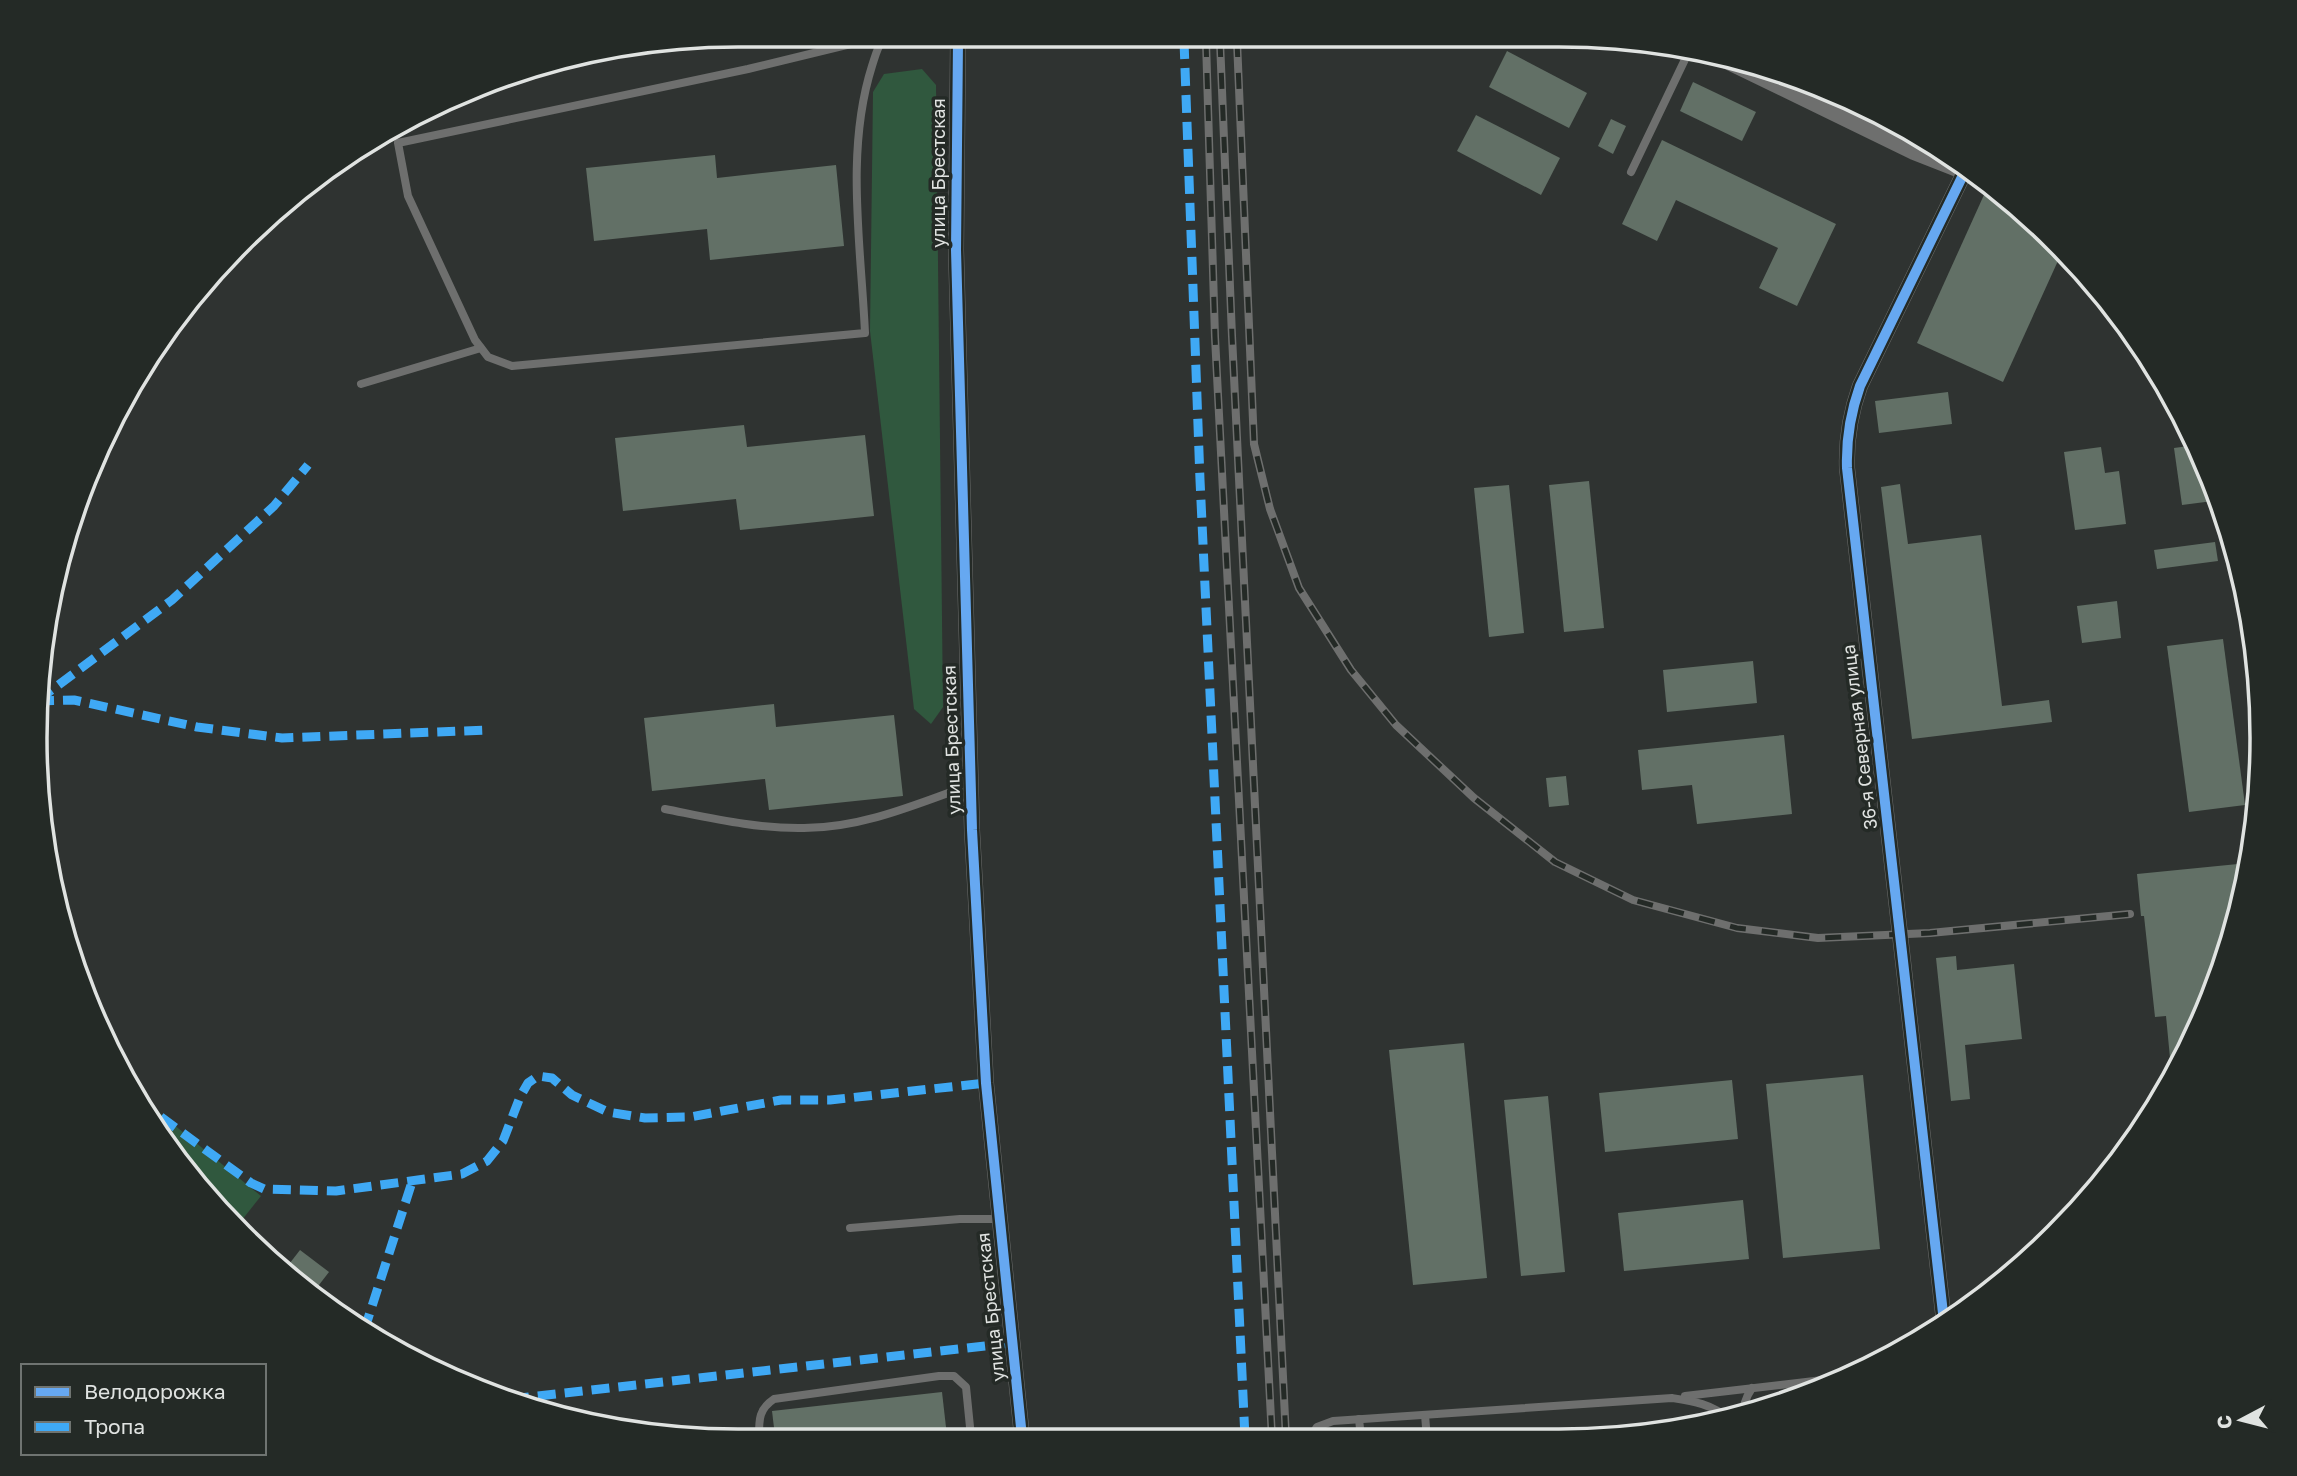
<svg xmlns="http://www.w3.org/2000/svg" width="2297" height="1476" viewBox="0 0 2297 1476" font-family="'Golos Text',sans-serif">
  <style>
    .green { fill: #30583e }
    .building { fill: #627066 }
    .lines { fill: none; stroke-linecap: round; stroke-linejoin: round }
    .lane { stroke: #6e6f6e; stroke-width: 8 }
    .street { stroke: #6e6f6e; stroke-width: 16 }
    .rail-casing { stroke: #6e6f6e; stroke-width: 8 }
    .rail { stroke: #242a26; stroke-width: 5; stroke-dasharray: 16; stroke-linecap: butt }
    .quiet { stroke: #3fa9f5; stroke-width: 9; stroke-dasharray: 18 9; stroke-linecap: butt }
    .cycleway-casing { stroke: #242a26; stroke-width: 15 }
    .cycleway { stroke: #66a8f1; stroke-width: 10 }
    .labels { text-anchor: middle; stroke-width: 7; stroke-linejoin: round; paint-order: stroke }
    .street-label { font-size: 18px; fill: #e0e3e1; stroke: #242a26 }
    .rim { fill: none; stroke: #e0e3e1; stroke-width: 3.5 }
  </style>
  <rect width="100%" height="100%" fill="#2f3331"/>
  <g class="green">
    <polygon points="922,69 936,85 943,707 931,724 914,709 870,331 873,92 884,74"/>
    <polygon points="134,1092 261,1196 238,1225 153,1128"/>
  </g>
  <g class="building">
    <polygon points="1507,51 1587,93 1569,128 1489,87"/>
    <polygon points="1693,82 1756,112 1742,141 1680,111"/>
    <polygon points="1476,115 1560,158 1541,195 1457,151"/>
    <polygon points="1611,119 1626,126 1613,154 1598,146"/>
    <polygon points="1662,140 1836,224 1797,306 1759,288 1778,248 1676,200 1657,241 1622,224"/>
    <polygon points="715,155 717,178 836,165 844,246 710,260 707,229 594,241 586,168"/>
    <polygon points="1988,186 2022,209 2062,252 2003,382 1917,343"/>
    <polygon points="1948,392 1952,424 1879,433 1875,401"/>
    <polygon points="744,425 747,447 865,435 874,516 740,530 736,499 623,511 615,438"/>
    <polygon points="2196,445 2210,482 2213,501 2182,505 2174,448"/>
    <polygon points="2101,447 2105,473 2119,471 2126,524 2075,530 2064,452"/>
    <polygon points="1589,481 1604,628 1564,632 1549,485"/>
    <polygon points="1900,484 1908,544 1981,535 2002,706 2049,700 2052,722 1912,739 1881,487"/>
    <polygon points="1509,485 1524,633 1489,637 1474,488"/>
    <polygon points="2215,542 2218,561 2157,569 2154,550"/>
    <polygon points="2117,601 2121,638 2082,643 2077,606"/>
    <polygon points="2223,639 2245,805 2189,812 2167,646"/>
    <polygon points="1753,661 1757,703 1667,712 1663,670"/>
    <polygon points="774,704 776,727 894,715 903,796 769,810 765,779 652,791 644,718"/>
    <polygon points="1784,735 1792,814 1697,824 1692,785 1642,790 1638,750"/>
    <polygon points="1566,776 1569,805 1549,807 1546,778"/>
    <polygon points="2248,863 2225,964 2172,1079 2166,1016 2155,1017 2144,916 2141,916 2137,874"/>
    <polygon points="1956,956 1957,970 2014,964 2022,1039 1965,1045 1970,1099 1951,1101 1936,958"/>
    <polygon points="1464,1043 1487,1278 1413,1285 1389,1050"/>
    <polygon points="1863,1075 1880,1249 1783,1258 1766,1084"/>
    <polygon points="1732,1080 1738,1139 1605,1152 1599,1093"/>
    <polygon points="1548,1096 1565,1272 1521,1276 1504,1100"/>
    <polygon points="1743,1200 1749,1259 1624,1271 1618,1213"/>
    <polygon points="300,1250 329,1272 312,1294 283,1272"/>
    <polygon points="942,1392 947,1436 775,1436 772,1411"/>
  </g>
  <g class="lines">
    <g class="lane">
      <path d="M863,41L748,69L398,143L408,196L475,340L488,357L512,366L865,333C861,245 845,151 872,66C875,57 877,48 882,41"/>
      <polyline points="1631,172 1690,49"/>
      <polyline points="361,384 481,348"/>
      <path d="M665,809C711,818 757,829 804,828C862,828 917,804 970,785"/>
      <polyline points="850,1228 960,1219 1000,1219"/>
      <polyline points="1685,1396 1848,1377"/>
      <polyline points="1425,1415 1427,1439"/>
      <path d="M1744,1416C1742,1406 1746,1397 1752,1388"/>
      <polyline points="1359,1419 1361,1438"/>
      <polyline points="661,1435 672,1435"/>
      <path d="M759,1436C759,1419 759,1409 774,1399L939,1376H954L966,1387L971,1437"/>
      <path d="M1310,1438L1317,1427L1333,1421L1672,1398C1692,1401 1713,1404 1728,1419"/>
    </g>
    <g class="street">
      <polyline points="958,41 956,250 972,830 986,1083 1022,1437"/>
      <polyline points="1708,52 1914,152 1965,172"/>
      <path d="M1944,1322L1847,468C1846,438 1850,414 1860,386L1965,171"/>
    </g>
    <defs>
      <g id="rail">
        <polyline points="1206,41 1215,337 1272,1438"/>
        <polyline points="1220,41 1232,336 1286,1438"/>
        <polyline points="1237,41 1254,444 1270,509 1299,588 1351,670 1396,725 1474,798 1555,862 1633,900 1737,928 1818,938 1930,933 2130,914"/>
      </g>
    </defs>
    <use href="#rail" class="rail-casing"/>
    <use href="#rail" class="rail"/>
    <g class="quiet">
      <polyline points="1184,41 1200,480 1245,1438"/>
      <polyline points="36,701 74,700 197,727 282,738 488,730"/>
      <polyline points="37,701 172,600 274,506 308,465"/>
      <polyline points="139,1101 251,1183 264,1189 336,1191 462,1174 487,1161 503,1141 520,1097 528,1083 538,1076 552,1078 572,1095 608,1112 645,1118 690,1117 781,1100 830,1100 986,1083"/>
      <polyline points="364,1331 412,1182"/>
      <polyline points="511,1399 1012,1343"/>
    </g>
    <defs>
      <g id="cycleway">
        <polyline points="958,41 956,250 972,830 986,1083 1022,1437"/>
        <path d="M1944,1322L1847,468C1846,438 1850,414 1860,386L1965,171"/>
      </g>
    </defs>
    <use href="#cycleway" class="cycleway-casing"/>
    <use href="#cycleway" class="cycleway"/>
  </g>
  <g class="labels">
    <g class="street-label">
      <text transform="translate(939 173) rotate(-90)" y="6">улица Брестская</text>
      <text transform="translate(1860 737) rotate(-97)" y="6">36-я Северная улица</text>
      <text transform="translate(952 740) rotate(-92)" y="6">улица Брестская</text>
      <text transform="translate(991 1307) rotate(-96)" y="6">улица Брестская</text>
    </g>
  </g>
  <path d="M0 0H2297V1476H0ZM738 47H1559A691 691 0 0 1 2250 738V738A691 691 0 0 1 1559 1429H738A691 691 0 0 1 47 738V738A691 691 0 0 1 738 47Z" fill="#242a26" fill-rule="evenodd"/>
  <path class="rim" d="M738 47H1559A691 691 0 0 1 2250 738V738A691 691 0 0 1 1559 1429H738A691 691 0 0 1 47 738V738A691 691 0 0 1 738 47Z"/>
  <rect x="21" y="1364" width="245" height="91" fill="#242a26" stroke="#6f7471" stroke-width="2"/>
  <rect x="35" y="1387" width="35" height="10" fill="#66a8f1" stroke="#6f7471" stroke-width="2"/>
  <text x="84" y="1399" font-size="21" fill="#e0e3e1">Велодорожка</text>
  <rect x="35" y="1422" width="35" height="10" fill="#3fa9f5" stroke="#6f7471" stroke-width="2"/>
  <text x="84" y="1434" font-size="21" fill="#e0e3e1">Тропа</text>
  <g transform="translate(2241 1420) rotate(263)" stroke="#242a26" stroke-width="5" paint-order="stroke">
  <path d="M0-5L12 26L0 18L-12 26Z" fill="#e0e3e1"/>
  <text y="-10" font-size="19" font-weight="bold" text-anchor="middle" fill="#e0e3e1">С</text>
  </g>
</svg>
